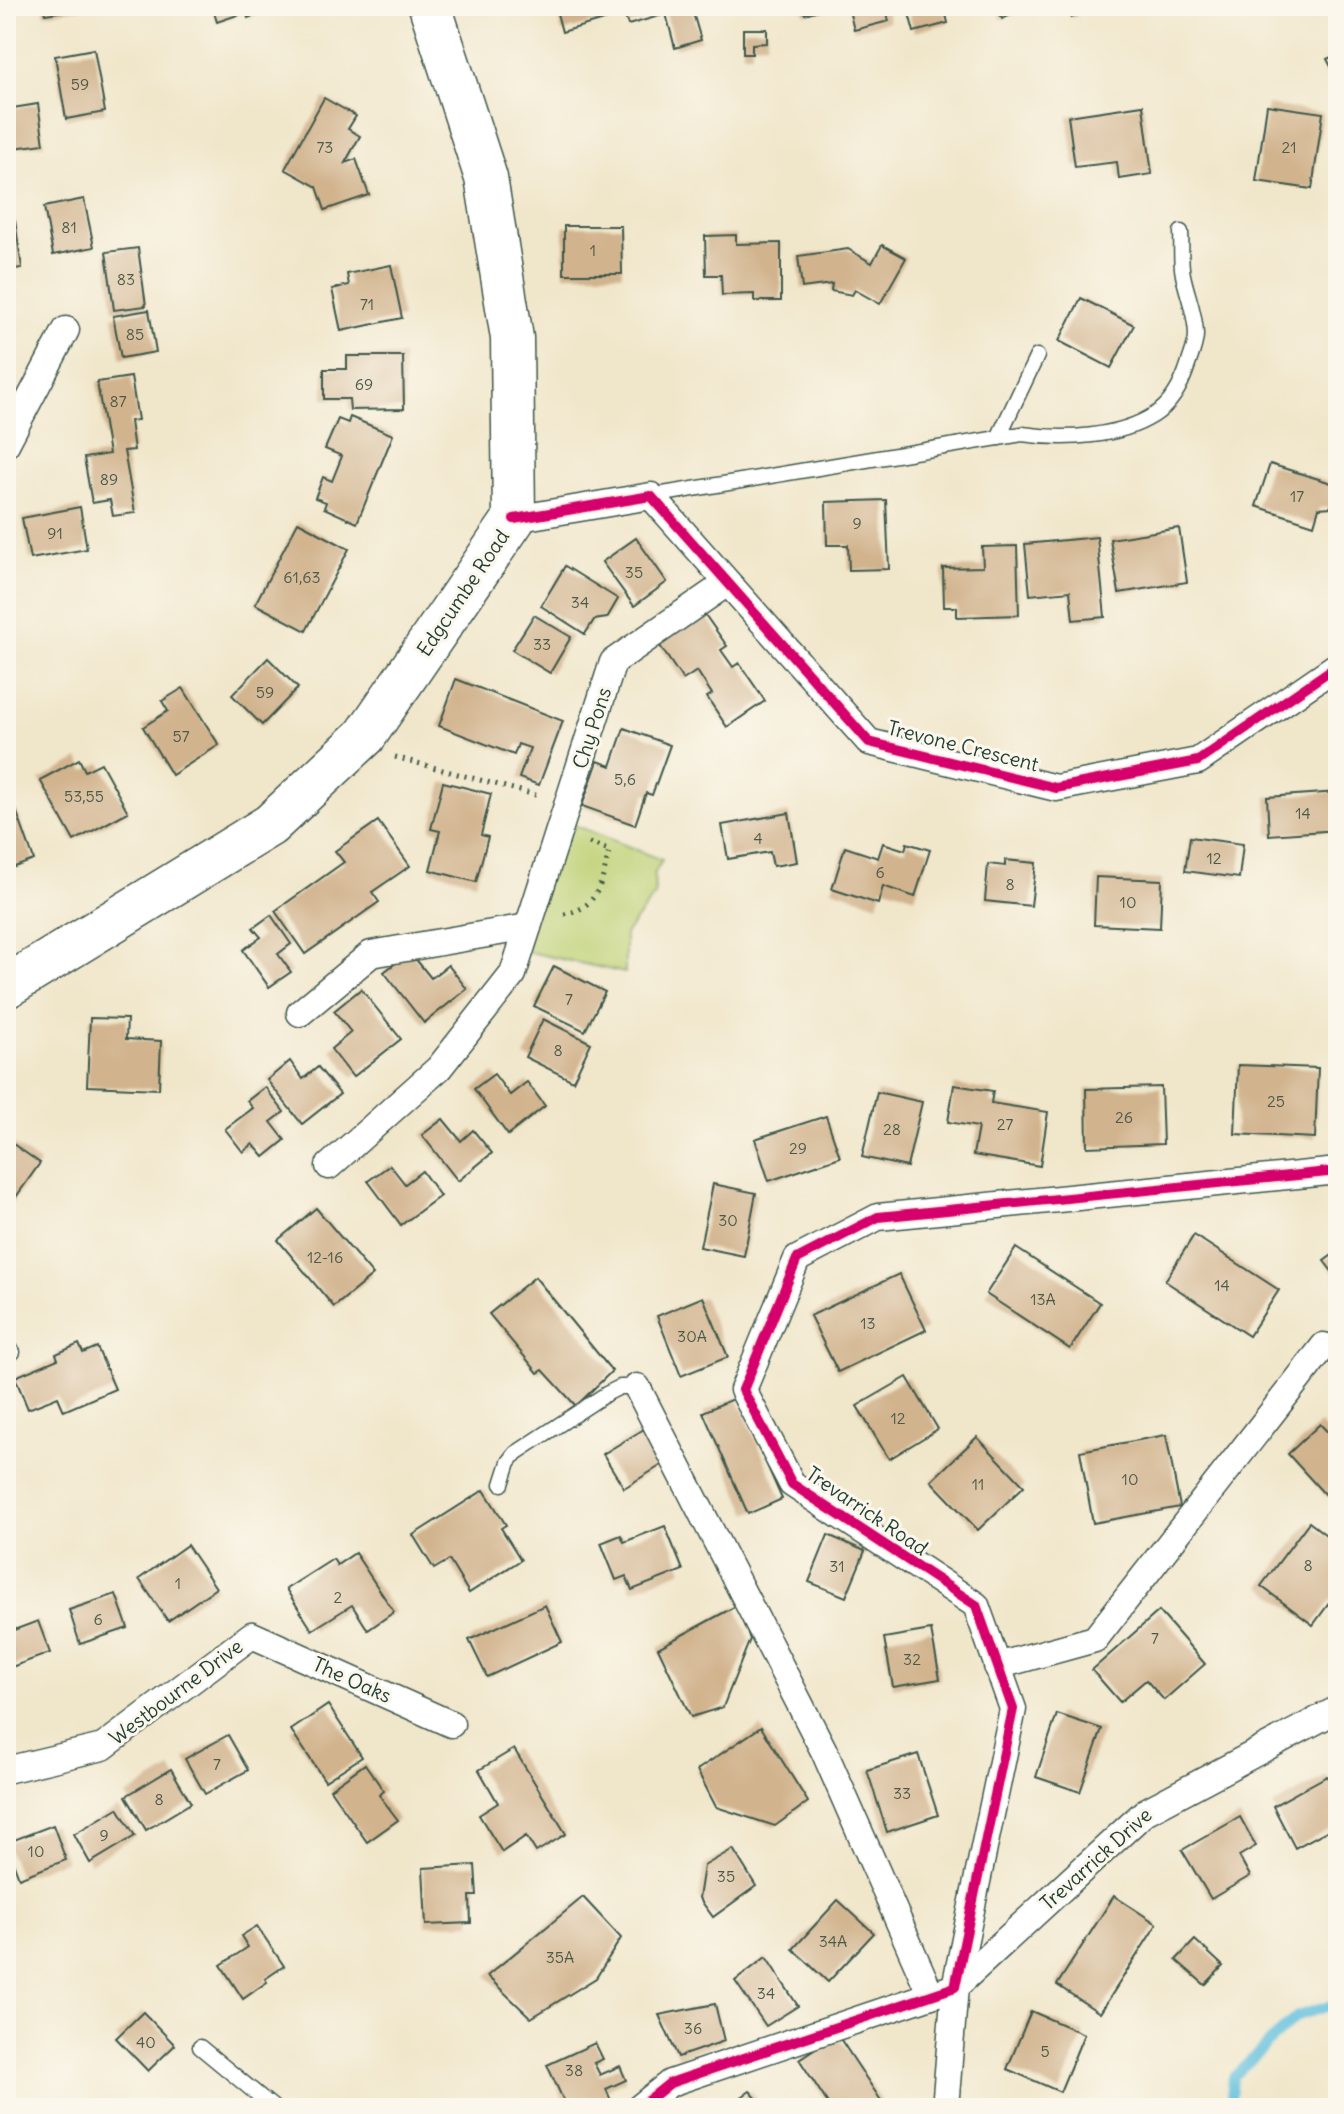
<svg xmlns="http://www.w3.org/2000/svg" width="1344" height="2114" viewBox="0 0 1344 2114" font-family="Delius,sans-serif">
  <style>
    .green { fill: #bdd073; stroke: #6e8654; stroke-width: 2 }
    .lines { fill: none; stroke-linecap: round; stroke-linejoin: round }
    .stream { stroke: #5ebfdd; stroke-width: 10 }
    .building { fill: #d1b38d }
    .lane-casing { stroke: #3e564a; stroke-width: 17 }
    .street-casing { stroke: #3e564a; stroke-width: 29 }
    .primary-casing { stroke: #3e564a; stroke-width: 45 }
    .path { stroke: #3e564a; stroke-width: 5; stroke-dasharray: 2 6; stroke-linecap: butt }
    .lane { stroke: #fff; stroke-width: 14 }
    .street { stroke: #fff; stroke-width: 26 }
    .primary { stroke: #fff; stroke-width: 42 }
    .cycleway-casing { stroke: #fbf7ec; stroke-width: 15 }
    .cycleway { stroke: #d6006c; stroke-width: 10 }
    .labels { text-anchor: middle; stroke-width: 6; stroke-linejoin: round; paint-order: stroke }
    .number-label { font-size: 16px; fill: #4c5a4a }
    .street-label { font-size: 20px; fill: #1f3d34; stroke: #fbf7ec }
  </style>
  <rect width="100%" height="100%" fill="#fbf7ec"/>
  <filter id="ink" filterUnits="userSpaceOnUse"><feTurbulence type="fractalNoise" baseFrequency=".0125" numOctaves="2"/><feDisplacementMap in="SourceGraphic" scale="16" xChannelSelector="R" yChannelSelector="G"/><feConvolveMatrix kernelMatrix="1 2 1 2 8 2 1 2 1" color-interpolation-filters="sRGB"/></filter>
  <filter id="wash" filterUnits="userSpaceOnUse"><feTurbulence type="fractalNoise" baseFrequency=".006" numOctaves="4" result="noise"/><feDisplacementMap in="SourceGraphic" scale="32" xChannelSelector="R" yChannelSelector="G"/><feGaussianBlur stdDeviation="1.8" result="paint"/><feColorMatrix in="noise" values="0 0 0 0 0 0 0 0 0 0 0 0 0 0 0 0 0 1.4 0 .05"/><feComposite in="paint" operator="in"/></filter>
  <g filter="url(#wash)">
    <rect width="100%" height="100%" fill="#f0e6ca"/>
    <polygon class="green" points="562,820 662,860 654,874 655,895 625,934 625,973 520,950"/>
    <g class="lines">
      <polyline class="stream" points="1230,2108 1233,2077 1297,2016 1338,2003"/>
    </g>
    <g id="blocks">
      <g class="building">
        <polygon points="43,6 83,6 83,8 45,14"/>
        <polygon points="212,6 268,6 269,10 248,18 246,12 217,22"/>
        <polygon points="555,6 691,6 701,40 675,48 666,14 628,25 624,14 562,32"/>
        <polygon points="802,6 829,6 829,7 805,14"/>
        <polygon points="848,6 885,6 889,21 854,30"/>
        <polygon points="907,6 944,6 948,23 914,32"/>
        <polygon points="996,6 1031,6 1002,19"/>
        <polygon points="1065,6 1097,6 1071,18"/>
        <polygon points="743,29 767,29 767,43 752,44 752,54 743,54"/>
        <polygon points="94,49 105,112 66,119 55,56"/>
        <polygon points="1338,54 1338,80 1327,59"/>
        <polygon points="324,98 356,116 348,129 360,136 345,163 356,159 369,195 325,210 317,187 285,169"/>
        <polygon points="38,104 44,144 6,149 6,109"/>
        <polygon points="1143,105 1152,174 1119,179 1117,162 1075,167 1068,116"/>
        <polygon points="1267,105 1323,113 1312,189 1256,181"/>
        <polygon points="84,199 94,247 53,255 44,207"/>
        <polygon points="15,221 22,268 6,270 6,222"/>
        <polygon points="564,226 621,226 622,274 564,274"/>
        <polygon points="736,235 736,244 781,243 781,301 754,301 754,294 722,295 721,275 706,275 705,236"/>
        <polygon points="882,245 906,258 880,304 855,290 852,295 831,291 832,284 802,288 798,256 848,249 872,263"/>
        <polygon points="138,248 146,306 114,310 106,252"/>
        <polygon points="391,265 402,318 341,331 332,289 349,285 347,274"/>
        <polygon points="1081,298 1134,325 1111,368 1059,341"/>
        <polygon points="149,310 156,352 121,358 113,316"/>
        <polygon points="347,356 403,356 404,409 350,410 349,399 324,399 324,369 347,369"/>
        <polygon points="131,377 138,420 130,421 134,450 124,451 135,513 113,516 110,500 92,503 84,458 109,454 97,382"/>
        <polygon points="350,417 393,435 357,523 324,508 326,502 315,498 323,477 332,481 342,456 325,449 338,419 348,423"/>
        <polygon points="1270,464 1338,485 1331,507 1319,508 1314,525 1256,506"/>
        <polygon points="886,500 889,569 849,570 848,545 827,545 826,502"/>
        <polygon points="80,507 87,549 30,559 22,518"/>
        <polygon points="298,522 349,549 306,631 255,604"/>
        <polygon points="1179,528 1187,582 1119,593 1110,539"/>
        <polygon points="1097,537 1105,617 1073,620 1070,591 1030,595 1025,544"/>
        <polygon points="636,538 667,582 634,606 602,562"/>
        <polygon points="1017,546 1019,615 957,617 957,607 944,607 943,568 983,567 982,547"/>
        <polygon points="565,566 618,599 607,618 594,620 585,634 541,606"/>
        <polygon points="701,609 727,646 721,650 733,667 739,663 765,701 727,727 707,697 712,694 697,671 683,680 656,640"/>
        <polygon points="534,615 571,637 550,673 512,650"/>
        <polygon points="268,658 298,688 262,725 232,695"/>
        <polygon points="456,679 563,721 539,785 519,778 530,748 518,744 514,755 439,726"/>
        <polygon points="183,688 219,745 172,775 143,727 168,711 162,701"/>
        <polygon points="624,728 670,745 652,795 646,793 635,825 582,806 598,761 611,766"/>
        <polygon points="79,759 85,771 101,763 128,812 74,841 40,780"/>
        <polygon points="443,782 491,794 481,835 488,837 476,882 430,870 440,831 431,829"/>
        <polygon points="1338,792 1338,830 1269,835 1267,797"/>
        <polygon points="16,810 34,860 6,870 6,814"/>
        <polygon points="789,813 797,862 773,866 770,852 728,859 722,825"/>
        <polygon points="378,821 410,866 372,892 379,902 305,954 275,911 344,862 335,851"/>
        <polygon points="1190,837 1243,844 1239,878 1185,871"/>
        <polygon points="883,843 905,850 907,843 930,850 915,897 883,886 878,904 832,889 845,847 878,858"/>
        <polygon points="1005,860 1036,863 1031,906 985,901 988,864 1005,866"/>
        <polygon points="1096,877 1162,880 1160,928 1094,925"/>
        <polygon points="271,915 291,944 278,954 291,972 269,987 243,950 261,937 253,928"/>
        <polygon points="410,952 431,978 448,965 467,989 424,1023 384,972"/>
        <polygon points="554,966 605,992 585,1031 534,1006"/>
        <polygon points="361,989 401,1039 353,1077 331,1049 351,1032 334,1011"/>
        <polygon points="90,1018 127,1019 126,1039 161,1041 159,1089 87,1086"/>
        <polygon points="543,1019 591,1043 573,1081 525,1057"/>
        <polygon points="290,1061 303,1079 318,1067 340,1094 302,1124 267,1080"/>
        <polygon points="1238,1065 1318,1068 1315,1138 1235,1134"/>
        <polygon points="494,1074 510,1095 527,1082 545,1106 508,1135 474,1089"/>
        <polygon points="954,1085 993,1091 991,1103 1048,1112 1040,1166 973,1155 978,1127 948,1122"/>
        <polygon points="265,1087 284,1112 271,1122 285,1140 264,1157 253,1144 243,1152 225,1129 253,1108 247,1101"/>
        <polygon points="1161,1087 1163,1144 1087,1147 1086,1089"/>
        <polygon points="877,1092 922,1102 907,1167 862,1157"/>
        <polygon points="826,1116 840,1157 769,1181 755,1139"/>
        <polygon points="443,1119 461,1141 473,1130 492,1153 458,1181 422,1135"/>
        <polygon points="6,1139 40,1163 6,1211"/>
        <polygon points="390,1165 405,1184 422,1171 440,1196 401,1225 368,1181"/>
        <polygon points="713,1184 756,1193 744,1256 700,1247"/>
        <polygon points="316,1208 373,1275 334,1307 278,1240"/>
        <polygon points="1194,1235 1279,1290 1249,1336 1165,1281"/>
        <polygon points="1016,1248 1100,1303 1070,1349 986,1294"/>
        <polygon points="1338,1251 1338,1279 1324,1261"/>
        <polygon points="899,1274 926,1330 838,1372 810,1316"/>
        <polygon points="535,1277 612,1371 576,1406 543,1370 538,1373 489,1314"/>
        <polygon points="703,1297 728,1357 681,1376 657,1316"/>
        <polygon points="79,1344 83,1353 97,1347 115,1389 64,1411 58,1397 28,1409 15,1377 58,1359 56,1354"/>
        <polygon points="907,1377 938,1429 889,1459 857,1406"/>
        <polygon points="737,1397 782,1499 748,1514 703,1412"/>
        <polygon points="1320,1424 1338,1443 1338,1487 1327,1497 1288,1454"/>
        <polygon points="644,1429 665,1463 624,1488 603,1454"/>
        <polygon points="1166,1435 1180,1507 1093,1523 1080,1451"/>
        <polygon points="977,1437 1024,1486 978,1530 931,1481"/>
        <polygon points="484,1490 506,1525 501,1528 521,1560 469,1593 449,1560 434,1569 413,1535"/>
        <polygon points="1309,1522 1338,1544 1338,1591 1313,1625 1261,1586"/>
        <polygon points="665,1526 683,1570 632,1590 626,1576 616,1580 601,1543 621,1535 624,1542"/>
        <polygon points="828,1535 865,1551 846,1597 809,1582"/>
        <polygon points="187,1545 216,1588 168,1621 139,1579"/>
        <polygon points="355,1553 394,1612 368,1630 352,1605 312,1630 286,1589 333,1559 337,1565"/>
        <polygon points="116,1594 128,1628 80,1644 69,1610"/>
        <polygon points="545,1605 562,1642 487,1677 469,1640"/>
        <polygon points="736,1606 750,1639 723,1707 691,1717 658,1648"/>
        <polygon points="1159,1611 1205,1664 1164,1700 1146,1680 1120,1702 1092,1670"/>
        <polygon points="38,1621 50,1653 6,1669 6,1633"/>
        <polygon points="931,1630 940,1679 893,1687 884,1638"/>
        <polygon points="328,1705 362,1757 325,1781 291,1730"/>
        <polygon points="1057,1714 1102,1729 1080,1792 1036,1777"/>
        <polygon points="761,1727 808,1802 775,1826 716,1807 697,1770"/>
        <polygon points="228,1735 248,1770 205,1794 185,1759"/>
        <polygon points="514,1749 566,1834 536,1852 526,1836 502,1852 479,1815 498,1803 479,1770"/>
        <polygon points="918,1754 938,1815 887,1832 867,1770"/>
        <polygon points="365,1764 384,1791 379,1795 398,1820 367,1842 330,1789"/>
        <polygon points="171,1769 191,1803 146,1830 126,1796"/>
        <polygon points="1327,1776 1338,1796 1338,1825 1295,1848 1273,1806"/>
        <polygon points="118,1808 135,1836 90,1863 74,1834"/>
        <polygon points="1240,1817 1256,1846 1239,1856 1250,1876 1211,1899 1182,1850"/>
        <polygon points="53,1825 66,1860 19,1878 6,1843"/>
        <polygon points="733,1849 756,1886 713,1917 699,1898 704,1866"/>
        <polygon points="475,1865 477,1896 470,1896 471,1923 426,1925 423,1868"/>
        <polygon points="1114,1896 1157,1924 1100,2013 1057,1985"/>
        <polygon points="583,1897 621,1938 596,1978 531,2018 487,1976"/>
        <polygon points="838,1900 874,1933 828,1982 793,1949"/>
        <polygon points="257,1926 284,1966 265,1979 267,1982 243,1999 221,1965 248,1947 241,1936"/>
        <polygon points="1195,1940 1223,1966 1205,1985 1176,1960"/>
        <polygon points="766,1957 798,2006 766,2026 735,1981"/>
        <polygon points="715,2004 724,2041 678,2057 659,2015"/>
        <polygon points="1031,2011 1084,2034 1060,2092 1007,2069"/>
        <polygon points="143,2012 175,2045 148,2071 116,2038"/>
        <polygon points="837,2034 886,2108 831,2108 799,2059"/>
        <polygon points="595,2043 603,2059 594,2063 600,2075 620,2066 626,2080 606,2089 612,2103 602,2108 567,2108 547,2065"/>
        <polygon points="750,2091 765,2108 726,2108"/>
      </g>
    </g>
  </g>
  <g filter="url(#ink)">
    <use href="#blocks" fill-opacity="0" stroke="#3e564a" stroke-width="2"/>
    <g class="lines">
      <defs>
        <g id="lane">
          <polyline points="998,438 1037,356"/>
          <path d="M651,496L1022,434C1063,440 1118,438 1154,415C1172,404 1182,384 1188,365C1191,356 1196,344 1196,335C1196,314 1187,295 1183,275C1180,261 1182,246 1181,232"/>
          <polyline points="6,1348 13,1352"/>
          <polyline points="502,1484 509,1462 516,1453 606,1394 620,1387 637,1387"/>
          <polyline points="200,2047 274,2108"/>
        </g>
        <g id="street">
          <polyline points="6,444 66,330"/>
          <polyline points="514,519 651,496 869,742 1056,788 1198,761 1338,665"/>
          <polyline points="300,1013 371,954 528,927"/>
          <polyline points="329,1166 439,1068 513,974 613,662 727,583"/>
          <polyline points="637,1387 824,1751 931,1995"/>
          <polyline points="997,1666 1095,1639 1324,1346"/>
          <polyline points="6,1770 103,1747 252,1635 451,1724"/>
          <polyline points="639,2108 670,2083 955,1987 1013,1709 976,1605 792,1484 743,1390 797,1259 878,1217 1338,1171"/>
          <polyline points="945,2108 955,1987 1145,1812 1338,1709"/>
        </g>
        <polyline id="primary" points="6,987 270,825 365,736 514,519 512,338 486,178 430,6"/>
      </defs>
      <use href="#lane" class="lane-casing"/>
      <use href="#street" class="street-casing"/>
      <use href="#primary" class="primary-casing"/>
      <g class="path">
        <polyline points="395,757 539,796"/>
        <path d="M564,914C598,909 603,880 609,850L586,842"/>
      </g>
      <use href="#lane" class="lane"/>
      <use href="#street" class="street"/>
      <use href="#primary" class="primary"/>
      <defs>
        <g id="cycleway">
          <polyline points="514,519 651,496 869,742 1056,788 1198,761 1338,665"/>
          <polyline points="639,2108 670,2083 955,1987 1013,1709 976,1605 792,1484 743,1390 797,1259 878,1217 1338,1171"/>
        </g>
      </defs>
      <use href="#cycleway" class="cycleway-casing"/>
      <use href="#cycleway" class="cycleway"/>
    </g>
  </g>
  <g class="labels">
    <g class="number-label">
      <text x="80" y="90">59</text>
      <text x="325" y="153">73</text>
      <text x="1289" y="153">21</text>
      <text x="69" y="233">81</text>
      <text x="593" y="256">1</text>
      <text x="126" y="285">83</text>
      <text x="367" y="310">71</text>
      <text x="135" y="340">85</text>
      <text x="364" y="390">69</text>
      <text x="118" y="407">87</text>
      <text x="109" y="485">89</text>
      <text x="1297" y="502">17</text>
      <text x="857" y="529">9</text>
      <text x="55" y="539">91</text>
      <text x="634" y="578">35</text>
      <text x="302" y="583">61,63</text>
      <text x="580" y="608">34</text>
      <text x="542" y="650">33</text>
      <text x="265" y="698">59</text>
      <text x="181" y="742">57</text>
      <text x="625" y="785">5,6</text>
      <text x="84" y="802">53,55</text>
      <text x="1303" y="819">14</text>
      <text x="758" y="844">4</text>
      <text x="1214" y="864">12</text>
      <text x="880" y="878">6</text>
      <text x="1010" y="890">8</text>
      <text x="1128" y="908">10</text>
      <text x="569" y="1005">7</text>
      <text x="558" y="1056">8</text>
      <text x="1276" y="1107">25</text>
      <text x="1124" y="1123">26</text>
      <text x="1005" y="1130">27</text>
      <text x="892" y="1135">28</text>
      <text x="798" y="1154">29</text>
      <text x="728" y="1226">30</text>
      <text x="325" y="1263">12-16</text>
      <text x="1222" y="1291">14</text>
      <text x="1043" y="1305">13A</text>
      <text x="868" y="1329">13</text>
      <text x="692" y="1342">30A</text>
      <text x="898" y="1424">12</text>
      <text x="1130" y="1485">10</text>
      <text x="978" y="1490">11</text>
      <text x="1308" y="1571">8</text>
      <text x="837" y="1572">31</text>
      <text x="178" y="1589">1</text>
      <text x="338" y="1603">2</text>
      <text x="98" y="1625">6</text>
      <text x="1155" y="1644">7</text>
      <text x="912" y="1665">32</text>
      <text x="217" y="1770">7</text>
      <text x="902" y="1799">33</text>
      <text x="159" y="1805">8</text>
      <text x="104" y="1841">9</text>
      <text x="36" y="1857">10</text>
      <text x="726" y="1882">35</text>
      <text x="833" y="1947">34A</text>
      <text x="560" y="1963">35A</text>
      <text x="766" y="1999">34</text>
      <text x="693" y="2034">36</text>
      <text x="146" y="2048">40</text>
      <text x="1045" y="2057">5</text>
      <text x="574" y="2076">38</text>
    </g>
    <g class="street-label">
      <text transform="translate(463 593) rotate(-56)" y="7">Edgcumbe Road</text>
      <text transform="translate(592 728) rotate(-72)" y="7">Chy Pons</text>
      <text transform="translate(963 746) rotate(14)" y="7">Trevone Crescent</text>
      <text transform="translate(867 1511) rotate(34)" y="7">Trevarrick Road</text>
      <text transform="translate(352 1680) rotate(24)" y="7">The Oaks</text>
      <text transform="translate(176 1692) rotate(-37)" y="7">Westbourne Drive</text>
      <text transform="translate(1096 1859) rotate(-42)" y="7">Trevarrick Drive</text>
    </g>
  </g>
  <rect width="1344" height="2114" fill="none" stroke="#fbf7ec" stroke-width="32"/>
</svg>
